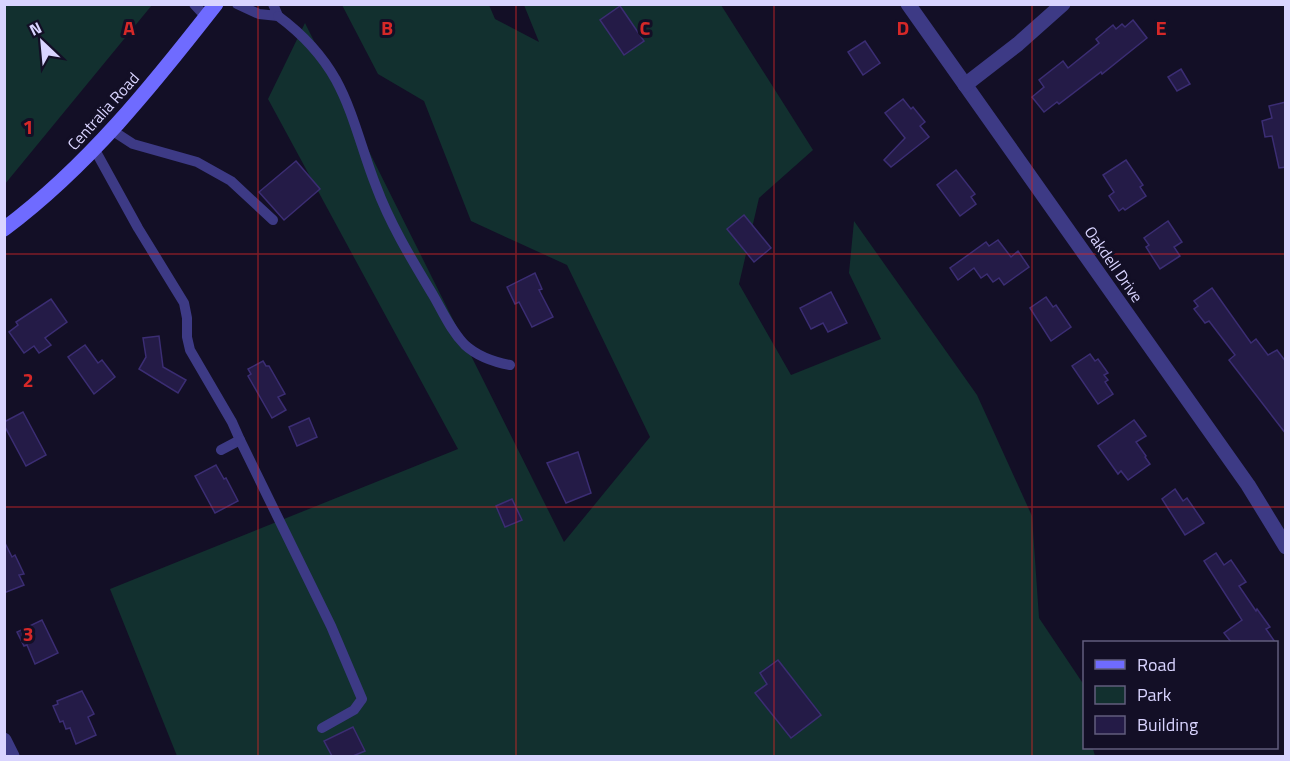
<svg xmlns="http://www.w3.org/2000/svg" width="1290" height="761" viewBox="0 0 1290 761" font-family="'Titillium Web',sans-serif">
  <style>
    .green { fill: #12302f }
    .building { fill: #241b47; stroke: #3b2d73; stroke-width: 1.5 }
    .lines { fill: none; stroke-linecap: round; stroke-linejoin: round }
    .service { stroke: #3d3a85; stroke-width: 10 }
    .minor { stroke: #3d3a85; stroke-width: 15 }
    .secondary { stroke: #6f6bff; stroke-width: 15 }
    .grid { fill: none; stroke: #d62828; stroke-width: 1.5; stroke-opacity: 0.55 }
    .labels { text-anchor: middle; stroke-width: 6; stroke-linejoin: round; paint-order: stroke }
    .street-label { font-size: 16px; fill: #d9d4ff; stroke: #130f26 }
    .grid-label { font-size: 20px; text-anchor: middle; font-weight: bold; fill: #d62828; stroke: #130f26; stroke-width: 6; stroke-linejoin: round; paint-order: stroke }
  </style>
  <rect width="100%" height="100%" fill="#130f26"/>
  <g class="green">
    <polygon points="5,4 152,5 5,184 4,5"/>
    <polygon points="342,5 489,5 495,19 539,42 524,5 721,5 813,150 759,198 739,284 791,375 881,339 849,273 854,221 977,395 1032,516 1039,618 1084,685 1084,748 1096,748 1093,749 1095,756 177,756 110,589 458,449 268,99 305,23 564,542 650,437 567,265 471,221 424,101 378,74"/>
  </g>
  <g class="building">
    <polygon points="620,6 644,41 624,55 600,20"/>
    <polygon points="1133,20 1147,38 1102,74 1101,72 1059,104 1057,102 1044,112 1032,97 1044,87 1039,80 1063,61 1068,68 1099,43 1096,39 1113,25 1116,29 1122,24 1125,27"/>
    <polygon points="865,41 880,63 863,75 848,52"/>
    <polygon points="1181,69 1190,84 1177,91 1168,77"/>
    <polygon points="903,99 911,109 913,107 925,122 920,126 929,137 891,167 884,160 905,138 885,113"/>
    <polygon points="1286,102 1286,167 1279,168 1272,136 1265,137 1262,121 1272,118 1269,106"/>
    <polygon points="1126,160 1143,185 1140,187 1146,196 1125,210 1123,208 1119,211 1109,196 1114,192 1103,175"/>
    <polygon points="296,161 320,189 284,220 259,192"/>
    <polygon points="956,170 975,194 971,197 976,204 960,216 937,185"/>
    <polygon points="744,215 771,248 754,262 727,229"/>
    <polygon points="1168,221 1182,242 1174,247 1180,256 1160,269 1146,247 1149,245 1144,238"/>
    <polygon points="998,240 1011,257 1018,251 1029,267 1004,285 999,278 993,282 987,274 981,278 974,268 958,280 950,268 986,242 989,246"/>
    <polygon points="535,273 542,289 539,290 553,317 532,327 519,302 515,304 507,287"/>
    <polygon points="1212,288 1251,343 1256,339 1268,355 1277,350 1286,362 1286,434 1229,360 1235,355 1209,321 1205,323 1194,309 1198,306 1194,301"/>
    <polygon points="831,292 847,323 828,332 823,323 811,329 800,308"/>
    <polygon points="1046,297 1053,307 1056,305 1071,327 1051,341 1030,308"/>
    <polygon points="51,299 67,322 45,338 51,345 39,353 34,346 24,353 9,332 18,325 16,322"/>
    <polygon points="159,336 163,367 186,380 178,393 139,369 146,357 143,338"/>
    <polygon points="85,345 98,363 102,360 115,377 94,394 68,357"/>
    <polygon points="1090,354 1095,361 1098,359 1108,373 1104,375 1108,380 1105,382 1113,394 1098,404 1072,366"/>
    <polygon points="263,361 266,366 269,366 285,394 278,397 286,410 272,418 248,376 251,374 248,369"/>
    <polygon points="23,412 46,455 26,466 4,425 4,422"/>
    <polygon points="309,418 317,437 297,446 289,427"/>
    <polygon points="1134,420 1146,436 1136,442 1146,456 1145,457 1150,464 1128,480 1121,471 1118,474 1098,446"/>
    <polygon points="578,452 591,493 566,503 547,463"/>
    <polygon points="216,465 224,479 226,478 238,501 215,513 195,476"/>
    <polygon points="1175,489 1183,501 1187,498 1204,523 1185,535 1162,499"/>
    <polygon points="512,499 522,520 505,527 496,506"/>
    <polygon points="4,541 12,557 15,555 24,574 19,575 24,585 4,593"/>
    <polygon points="1216,553 1224,565 1231,560 1246,582 1239,586 1256,611 1257,609 1270,627 1266,629 1275,642 1231,642 1224,633 1242,620 1204,561"/>
    <polygon points="42,620 58,653 35,664 27,645 24,646 17,632"/>
    <polygon points="778,660 821,715 791,738 755,693 767,684 760,673"/>
    <polygon points="82,691 94,714 88,717 96,735 76,744 70,728 66,729 63,721 60,722 53,706 58,704 57,701"/>
    <polygon points="353,727 365,751 353,756 332,756 324,741"/>
  </g>
  <g class="lines">
    <g class="service">
      <polyline points="194,4 206,17"/>
      <polyline points="237,4 259,14 278,16 273,4"/>
      <path d="M278,16C301,33 322,55 336,80C354,113 362,151 376,186C390,224 412,260 433,295C443,312 451,331 465,345C477,356 494,362 510,365"/>
      <polyline points="113,131 133,144 197,162 231,181 273,220"/>
      <polyline points="95,150 138,228 184,303 187,318 187,337 190,350 232,422 240,440 221,450"/>
      <polyline points="240,440 331,626 362,699 354,710 322,728"/>
    </g>
    <g class="minor">
      <polyline points="908,4 1248,485 1286,547"/>
      <polyline points="965,85 1018,44 1063,4"/>
      <polyline points="4,740 12,756"/>
    </g>
    <path class="secondary" d="M4,229C88,166 152,86 216,4"/>
  </g>
  <path class="grid" d="M258,4V756M516,4V756M774,4V756M1032,4V756M4,254H1286M4,507H1286"/>
  <g class="labels">
    <g class="street-label">
      <text transform="translate(103 111) rotate(-48)" y="6">Centralia Road</text>
      <text transform="translate(1114 264) rotate(55)" y="6">Oakdell Drive</text>
    </g>
  </g>
  <g class="grid-label">
    <text x="129" y="35">A</text>
    <text x="387" y="35">B</text>
    <text x="645" y="35">C</text>
    <text x="903" y="35">D</text>
    <text x="1161" y="35">E</text>
    <text x="28" y="134">1</text>
    <text x="28" y="387">2</text>
    <text x="28" y="641">3</text>
  </g>
  <rect width="1290" height="761" fill="none" stroke="#d9d4ff" stroke-width="12"/>
  <rect x="1083" y="641" width="195" height="108" fill="#130f26" stroke="#625e7d" stroke-width="1.5"/>
  <rect x="1095" y="660" width="30" height="9" fill="#6f6bff" stroke="#625e7d" stroke-width="1.5"/>
  <text x="1137" y="671" font-size="18" fill="#d9d4ff">Road</text>
  <rect x="1095" y="686" width="30" height="18" fill="#12302f" stroke="#625e7d" stroke-width="1.5"/>
  <text x="1137" y="701" font-size="18" fill="#d9d4ff">Park</text>
  <rect x="1095" y="716" width="30" height="18" fill="#241b47" stroke="#625e7d" stroke-width="1.5"/>
  <text x="1137" y="731" font-size="18" fill="#d9d4ff">Building</text>
  <g transform="translate(42 42) rotate(334)" stroke="#130f26" stroke-width="4.5" paint-order="stroke">
  <path d="M0-4.5L10 22L0 15L-10 22Z" fill="#d9d4ff"/>
  <text y="-9" font-size="16" font-weight="bold" text-anchor="middle" fill="#d9d4ff">N</text>
  </g>
</svg>
